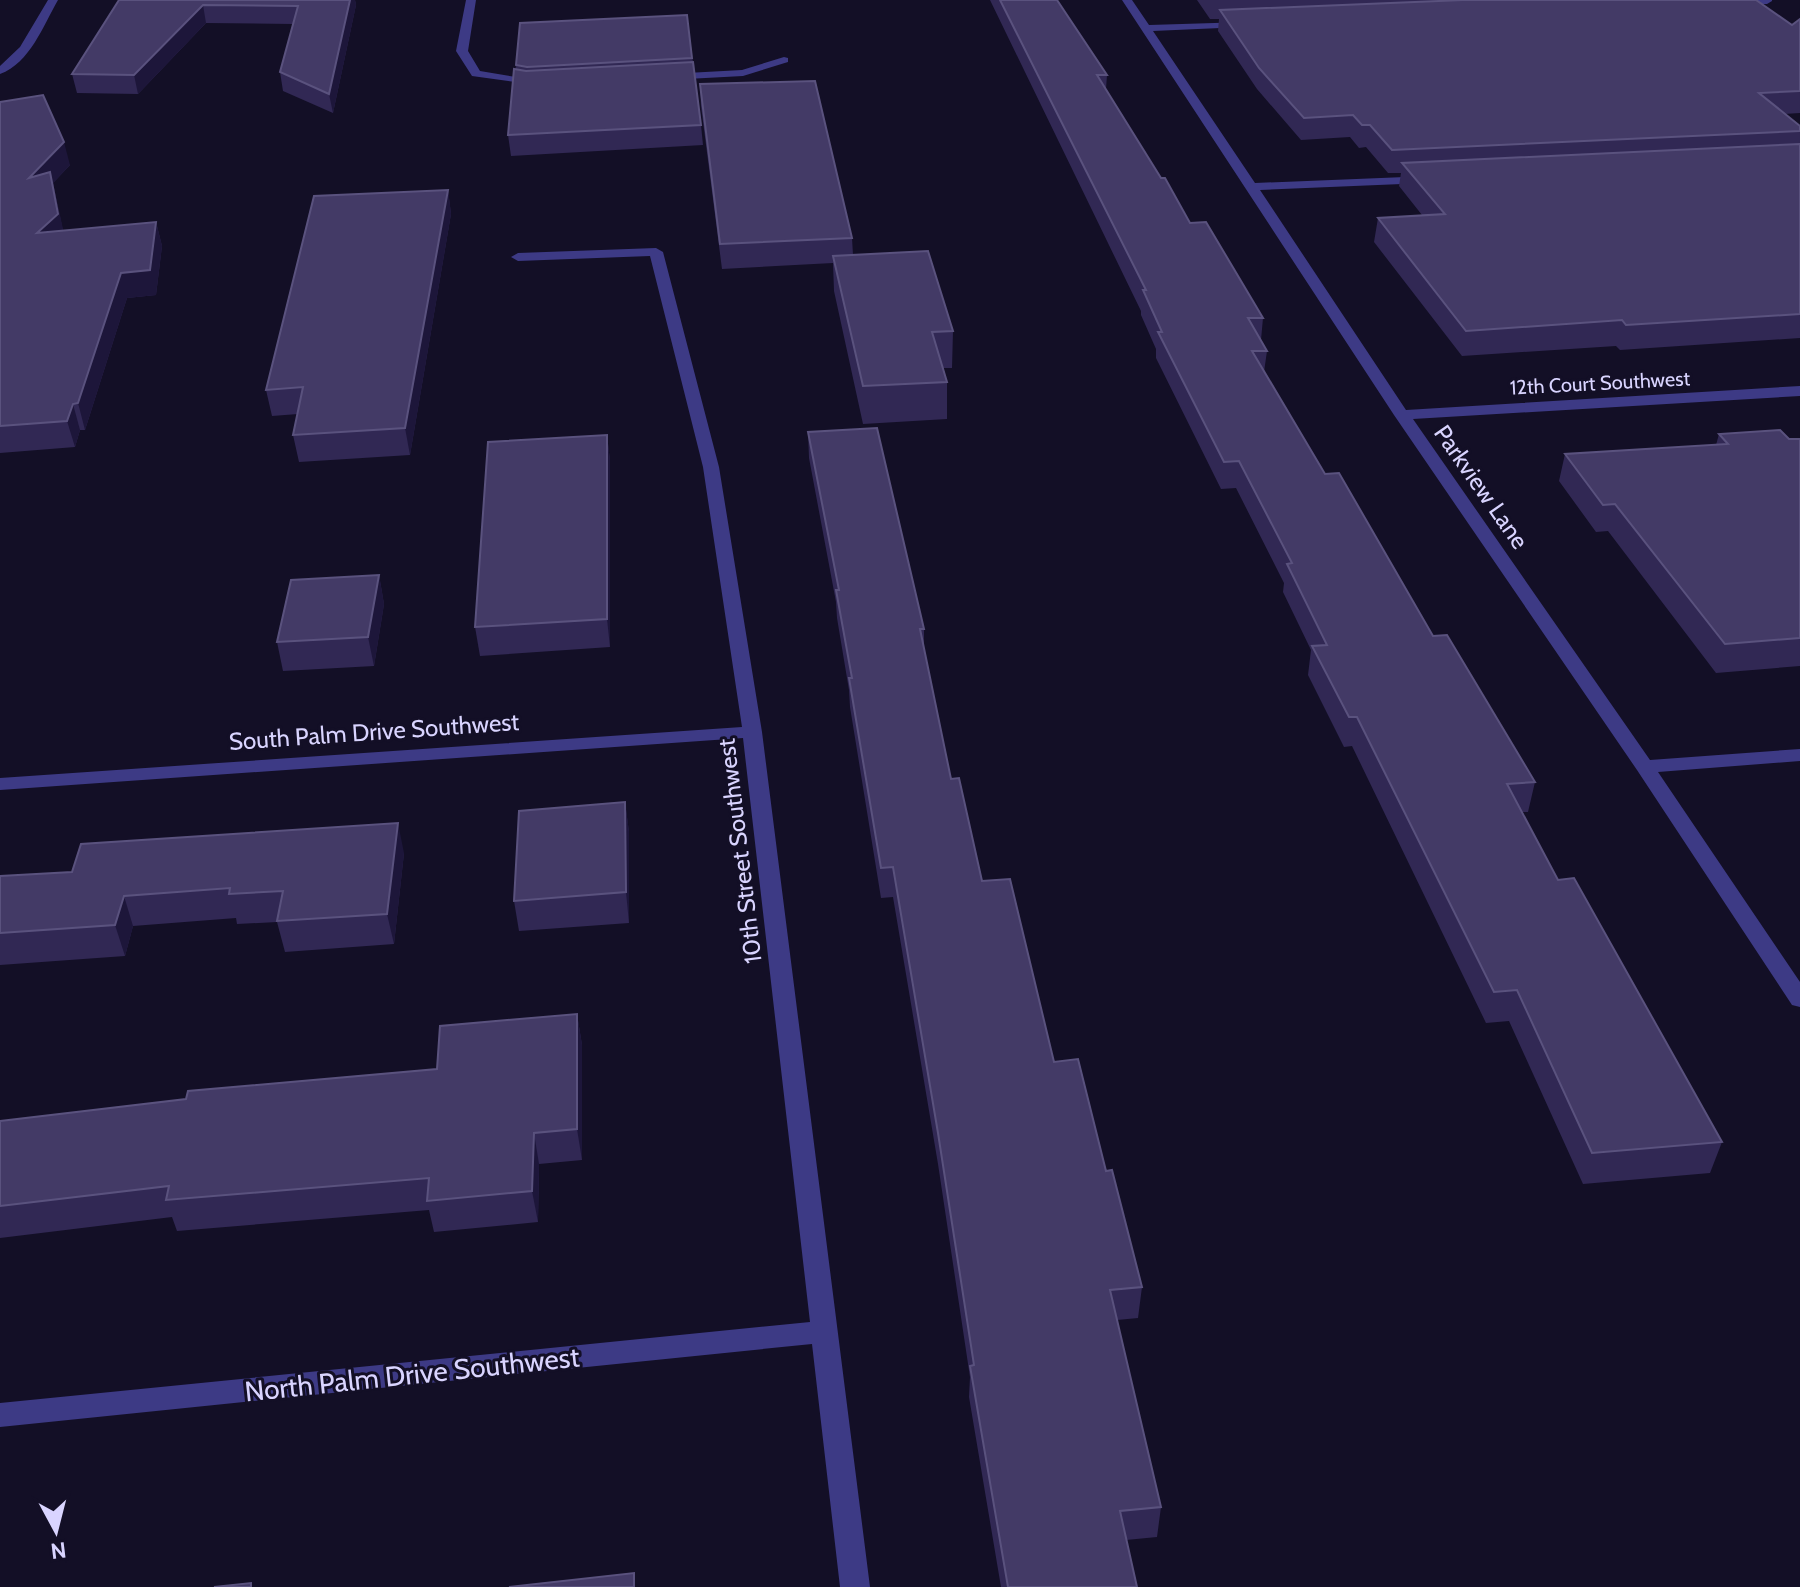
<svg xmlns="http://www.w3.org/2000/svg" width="1800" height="1587" viewBox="0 0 1800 1587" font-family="Cabin,sans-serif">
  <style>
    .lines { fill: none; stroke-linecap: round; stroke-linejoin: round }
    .minor { fill: #3d3a85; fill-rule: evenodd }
    .wall { fill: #312854 }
    .shaded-wall { fill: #1d163a }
    .building { fill: #433a66; stroke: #5a527e; stroke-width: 2 }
    .labels { text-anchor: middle; stroke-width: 6; stroke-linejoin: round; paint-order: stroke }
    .far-street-label { font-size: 20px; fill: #d9d4ff; stroke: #130f26 }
    .street-label { font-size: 24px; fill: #d9d4ff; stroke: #130f26 }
    .near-street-label { font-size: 28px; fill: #d9d4ff; stroke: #130f26 }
  </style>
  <rect width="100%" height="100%" fill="#130f26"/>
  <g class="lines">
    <g class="minor">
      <path d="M48,0H58C43,26 30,63 0,74V66L20,47Z"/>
      <polygon points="466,0 476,0 468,51 480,71 540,81 544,82 544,86 472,76 456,51"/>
      <polygon points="1122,0 1132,0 1149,25 1247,22 1248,24 1243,27 1153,31 1255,183 1430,176 1432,179 1426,183 1260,190 1406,410 1800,386 1800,396 1413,419 1650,760 1800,749 1800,761 1658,772 1800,982 1800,1007 1792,1005 1637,770 1394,415"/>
      <polygon points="1727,0 1772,0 1772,1 1767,4 1731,5 1727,4"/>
      <polygon points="784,57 788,58 788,62 743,76 668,80 662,77 668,74 742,70"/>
      <polygon points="656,248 663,252 719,467 762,732 870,1587 840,1587 812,1344 0,1427 0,1403 810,1322 743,738 0,790 0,778 742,727 703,467 650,256 518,261 511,257 518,253"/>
    </g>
  </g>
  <g class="wall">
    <polygon points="119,0 355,0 356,5 333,113 283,91 280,72 293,24 206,23 138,94 77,93 72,74"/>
    <polygon points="990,0 1057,0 1107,75 1106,89 1161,178 1190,223 1263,318 1261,340 1267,351 1264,372 1325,474 1433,636 1535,782 1528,812 1522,812 1558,880 1722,1142 1710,1173 1583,1184 1509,1021 1486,1023 1352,746 1344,747 1308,675 1311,650 1283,592 1284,583 1236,488 1221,489 1156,358 1156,349 1141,315 1141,311"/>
    <polygon points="1197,0 1756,0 1792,25 1800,19 1800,113 1784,114 1800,126 1800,338 1620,350 1616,346 1462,356 1374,242 1378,218 1422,215 1399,186 1401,173 1388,173 1366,147 1359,148 1350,137 1301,140 1257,89 1218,31 1219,19 1210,19"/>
    <polygon points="687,15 701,125 703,145 511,156 508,135 516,65"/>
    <polygon points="700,84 852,238 853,255 953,331 952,368 943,368 947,382 947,419 863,424 834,291 833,263 722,269 701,106"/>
    <polygon points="0,102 70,165 53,183 63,231 156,222 162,246 156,295 127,298 85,430 80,430 75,447 0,453"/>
    <polygon points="448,190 451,214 410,455 299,462 293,435 298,414 272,416 266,390"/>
    <polygon points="808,432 924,629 924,648 951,779 982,881 1054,1062 1106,1171 1142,1287 1138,1318 1117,1320 1161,1507 1157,1537 1126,1540 1137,1587 1001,1587 969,1397 970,1377 938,1164 893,897 881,898 850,707 849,690 837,618 836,602 809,458"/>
    <polygon points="1719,434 1789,439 1800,439 1800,666 1716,673 1608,531 1596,532 1559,481 1565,454 1716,445"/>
    <polygon points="607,435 610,461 610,647 480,656 475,627"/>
    <polygon points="379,575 384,604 374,666 283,671 277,642"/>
    <polygon points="625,802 629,832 629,923 519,931 514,901"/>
    <polygon points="404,853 394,944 285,952 277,922 237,924 236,918 133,926 125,956 0,965 0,876"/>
    <polygon points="577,1014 582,1045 582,1160 539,1164 538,1222 434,1232 429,1210 177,1231 172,1217 0,1238 0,1121 437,1069"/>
  </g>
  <g class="shaded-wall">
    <polygon points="350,0 355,0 356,5 333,113 329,94"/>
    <polygon points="203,5 206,23 138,94 134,75"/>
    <polygon points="64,142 70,165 53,183 65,238 37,233 29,178"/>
    <polygon points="448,190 451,214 410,455 405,428"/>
    <polygon points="156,222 162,246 156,295 127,298 85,430 78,403 121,273"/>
    <polygon points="73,404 80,430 75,447 67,421"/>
    <polygon points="607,435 610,461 610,647 607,619"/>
    <polygon points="379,575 384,604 374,666 368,637"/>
    <polygon points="625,802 629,832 629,923 626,892"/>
    <polygon points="398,823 404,853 394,944 387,914"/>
    <polygon points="124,896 133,926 125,956 115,925"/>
    <polygon points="577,1014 582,1045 582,1160 577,1129"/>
    <polygon points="534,1133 539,1164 538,1222 532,1191"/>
  </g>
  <g class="building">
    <polygon points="119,0 350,0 329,94 280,72 298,6 203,5 134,75 72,74"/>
    <polygon points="1000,0 1057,0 1107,75 1097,75 1161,178 1165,178 1190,223 1206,222 1263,318 1248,318 1267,351 1252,351 1325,474 1339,473 1433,636 1447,635 1535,782 1507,784 1558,880 1574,878 1722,1142 1592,1153 1517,990 1494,992 1357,717 1349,717 1312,646 1327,645 1287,564 1292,563 1239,461 1224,462 1158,332 1162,332 1143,290 1146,290"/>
    <polygon points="1463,0 1756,0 1792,25 1800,19 1800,91 1759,93 1800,126 1800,131 1392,150 1370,125 1362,125 1353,115 1304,118 1259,68 1220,10"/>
    <polygon points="687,15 692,58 527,67 516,65 520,23"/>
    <polygon points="693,62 701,125 508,135 514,69 526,71"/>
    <polygon points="815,81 852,238 720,244 700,84"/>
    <polygon points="43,95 64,142 29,178 50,172 58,214 37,233 156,222 150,270 121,273 78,403 73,404 67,421 0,426 0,102"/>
    <polygon points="1800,144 1800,314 1626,325 1622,320 1466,331 1378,218 1445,214 1402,163"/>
    <polygon points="448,190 405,428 293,435 303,387 266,390 314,196"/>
    <polygon points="928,251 953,331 932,332 947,382 863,386 833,256"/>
    <polygon points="877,428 924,629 920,629 951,779 959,778 982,881 1010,879 1054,1062 1078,1059 1106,1171 1112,1170 1142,1287 1110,1290 1161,1507 1120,1511 1137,1587 1008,1587 970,1366 974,1365 938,1133 893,867 881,868 849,678 852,678 836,590 839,590 808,432"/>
    <polygon points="1780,430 1789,439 1800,439 1800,638 1725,644 1615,504 1603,505 1565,454 1728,444 1719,434"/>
    <polygon points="607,435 607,619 475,627 488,442"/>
    <polygon points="379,575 368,637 277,642 291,580"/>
    <polygon points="625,802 626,892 514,901 519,811"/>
    <polygon points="398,823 387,914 277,921 283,891 229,894 230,888 124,896 115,925 0,933 0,876 72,872 81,844"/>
    <polygon points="577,1014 577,1129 534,1133 532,1191 427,1201 429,1178 166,1200 169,1186 0,1206 0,1121 186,1099 188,1091 437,1069 440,1026"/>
    <polygon points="634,1573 634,1587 509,1587"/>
    <polygon points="251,1583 251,1587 214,1587"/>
  </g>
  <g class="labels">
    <g class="far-street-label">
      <text transform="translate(1600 383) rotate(-3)" y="7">12th Court Southwest</text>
    </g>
    <g class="street-label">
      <text transform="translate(1481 487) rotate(55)" y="8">Parkview Lane</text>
      <text transform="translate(374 732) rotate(-4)" y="8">South Palm Drive Southwest</text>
      <text transform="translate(740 851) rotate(-97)" y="8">10th Street Southwest</text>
    </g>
    <g class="near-street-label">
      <text transform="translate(412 1374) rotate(-6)" y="10">North Palm Drive Southwest</text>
    </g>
  </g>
  <g transform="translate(56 1531) rotate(173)" stroke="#130f26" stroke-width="6" paint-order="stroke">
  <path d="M0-6L14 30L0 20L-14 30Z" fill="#d9d4ff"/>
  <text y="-12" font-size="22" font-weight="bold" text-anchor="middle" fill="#d9d4ff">N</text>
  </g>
</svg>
